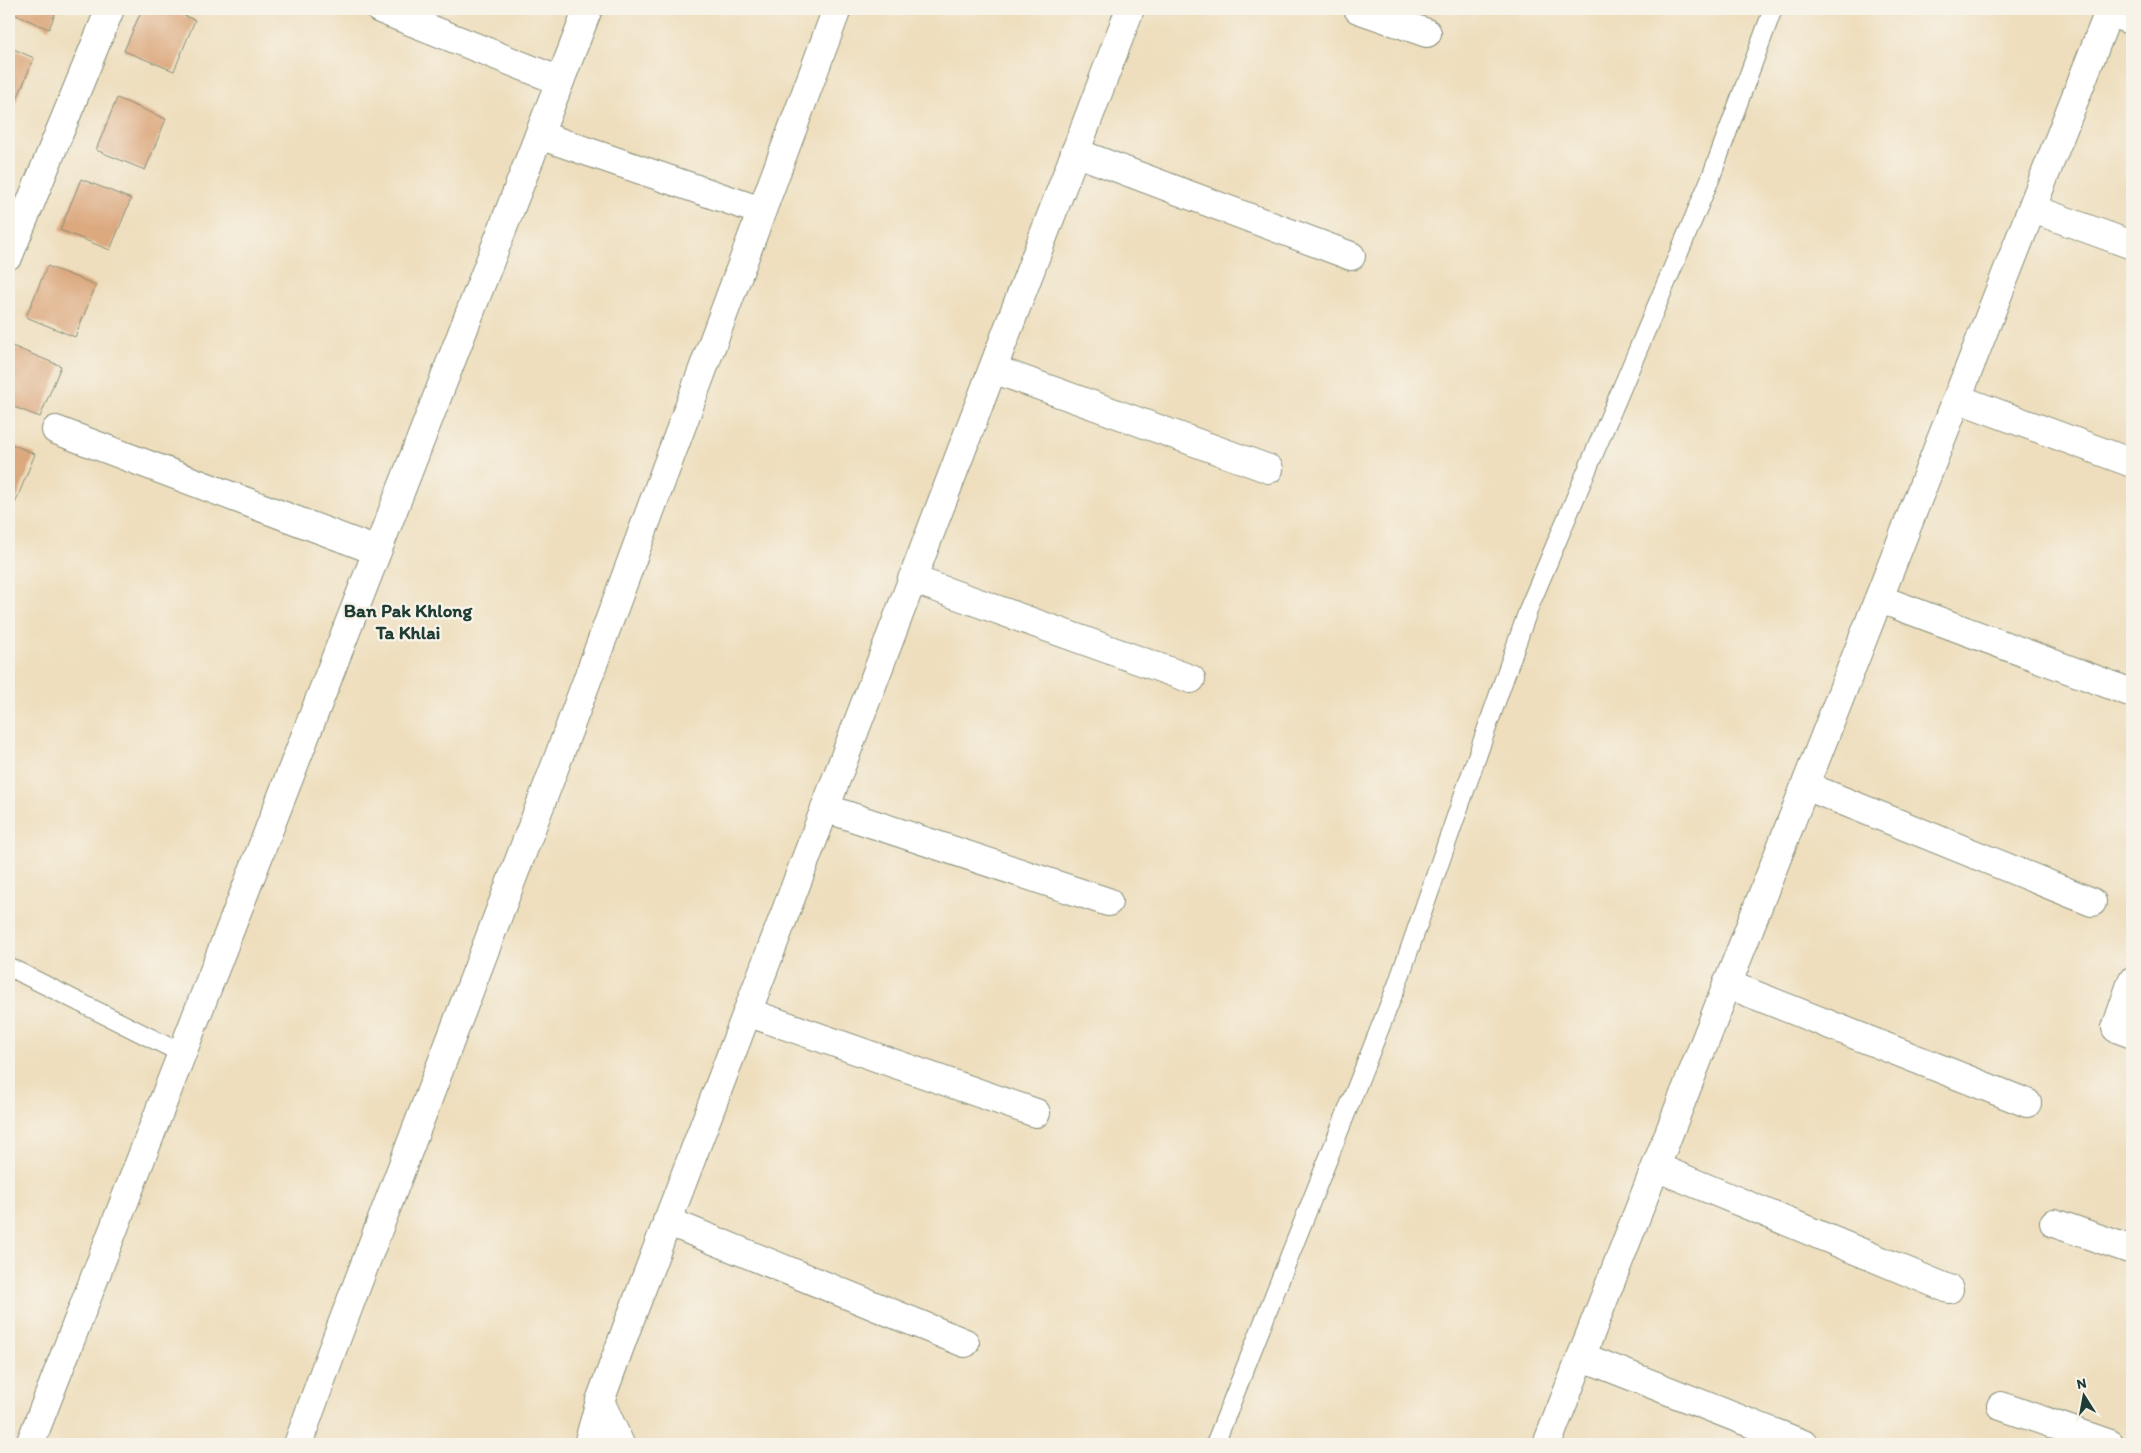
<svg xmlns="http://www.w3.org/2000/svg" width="2141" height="1453" viewBox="0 0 2141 1453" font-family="Itim,sans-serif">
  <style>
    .building { fill: #dca87e }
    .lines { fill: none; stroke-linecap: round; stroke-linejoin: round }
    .service-casing { stroke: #868e78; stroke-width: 20 }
    .minor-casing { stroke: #868e78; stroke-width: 30 }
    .service { stroke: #fff; stroke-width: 18 }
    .minor { stroke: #fff; stroke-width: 28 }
    .labels { text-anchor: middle; stroke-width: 5; stroke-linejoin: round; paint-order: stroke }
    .quarter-label { font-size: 19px; font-weight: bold; fill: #1f3d34; stroke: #f7f3e8 }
  </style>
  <rect width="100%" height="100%" fill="#f7f3e8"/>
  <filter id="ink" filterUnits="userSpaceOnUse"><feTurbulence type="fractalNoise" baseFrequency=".02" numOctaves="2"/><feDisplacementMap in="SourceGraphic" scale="10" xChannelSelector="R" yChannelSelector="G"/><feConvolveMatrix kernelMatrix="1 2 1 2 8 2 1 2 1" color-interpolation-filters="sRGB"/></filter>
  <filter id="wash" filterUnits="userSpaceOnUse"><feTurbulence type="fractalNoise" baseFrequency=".0096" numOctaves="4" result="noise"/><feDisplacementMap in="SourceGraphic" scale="20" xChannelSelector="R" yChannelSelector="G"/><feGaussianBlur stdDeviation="1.12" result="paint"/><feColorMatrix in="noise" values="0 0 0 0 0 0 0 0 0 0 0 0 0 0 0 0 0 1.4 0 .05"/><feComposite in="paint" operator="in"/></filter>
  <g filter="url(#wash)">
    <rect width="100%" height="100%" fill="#eedebd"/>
    <g id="blocks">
      <g class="building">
        <polygon points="9,9 57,9 49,29 9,12"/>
        <polygon points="142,9 167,9 195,20 174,71 124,51"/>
        <polygon points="9,47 34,58 13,109 9,108"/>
        <polygon points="117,98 166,119 145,170 96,150"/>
        <polygon points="81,179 131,199 110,250 60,230"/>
        <polygon points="47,266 96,285 75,337 26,317"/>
        <polygon points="12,346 61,366 40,417 9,405 9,353"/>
        <polygon points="9,443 35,454 14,506 9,504"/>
      </g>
    </g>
  </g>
  <g filter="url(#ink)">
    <use href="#blocks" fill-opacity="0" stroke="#868e78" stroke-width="1"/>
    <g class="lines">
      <defs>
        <g id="service">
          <polyline points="9,967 181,1053"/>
          <polyline points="1215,1444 1397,985 1530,605 1711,177 1773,9"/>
        </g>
        <g id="minor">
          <polyline points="380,9 560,81"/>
          <polyline points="1358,9 1427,33"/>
          <polyline points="2109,12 2132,21"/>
          <polyline points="539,135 761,211"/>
          <polyline points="1075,152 1351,256"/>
          <polyline points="2033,209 2132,245"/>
          <polyline points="9,255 110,9"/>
          <polyline points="993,369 1269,469"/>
          <polyline points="1959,399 2132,463"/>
          <polyline points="56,430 377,551"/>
          <polyline points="912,579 1191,679"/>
          <polyline points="1880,599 2132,693"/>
          <polyline points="1806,786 2092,902"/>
          <polyline points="825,808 1108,902"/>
          <polyline points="2132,981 2116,1028 2132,1034"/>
          <polyline points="1727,984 2027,1103"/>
          <polyline points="747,1012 1036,1113"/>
          <polyline points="1656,1167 1949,1289"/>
          <polyline points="667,1221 965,1343"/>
          <polyline points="2054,1223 2132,1250"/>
          <polyline points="1583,1357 1803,1444"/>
          <polyline points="600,1401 620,1444"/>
          <polyline points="2001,1406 2110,1444"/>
          <polyline points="30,1444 588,9"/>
          <polyline points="298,1444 331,1353 554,769 837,9"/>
          <polyline points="588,1444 600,1401 626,1330 1130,9"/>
          <polyline points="1547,1444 2110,9"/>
        </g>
      </defs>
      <use href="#service" class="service-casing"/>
      <use href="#minor" class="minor-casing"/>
      <use href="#service" class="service"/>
      <use href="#minor" class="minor"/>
    </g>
  </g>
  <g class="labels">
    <g class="quarter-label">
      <text x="408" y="617">Ban Pak Khlong<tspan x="408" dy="22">Ta Khlai</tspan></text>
    </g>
  </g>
  <rect width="2141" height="1453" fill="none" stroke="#f7f3e8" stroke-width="30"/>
  <g transform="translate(2084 1396) rotate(349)" stroke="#f7f3e8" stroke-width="4" paint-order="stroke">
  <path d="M0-4L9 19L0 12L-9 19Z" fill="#1f3d34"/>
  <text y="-8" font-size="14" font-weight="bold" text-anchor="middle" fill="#1f3d34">N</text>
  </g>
</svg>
